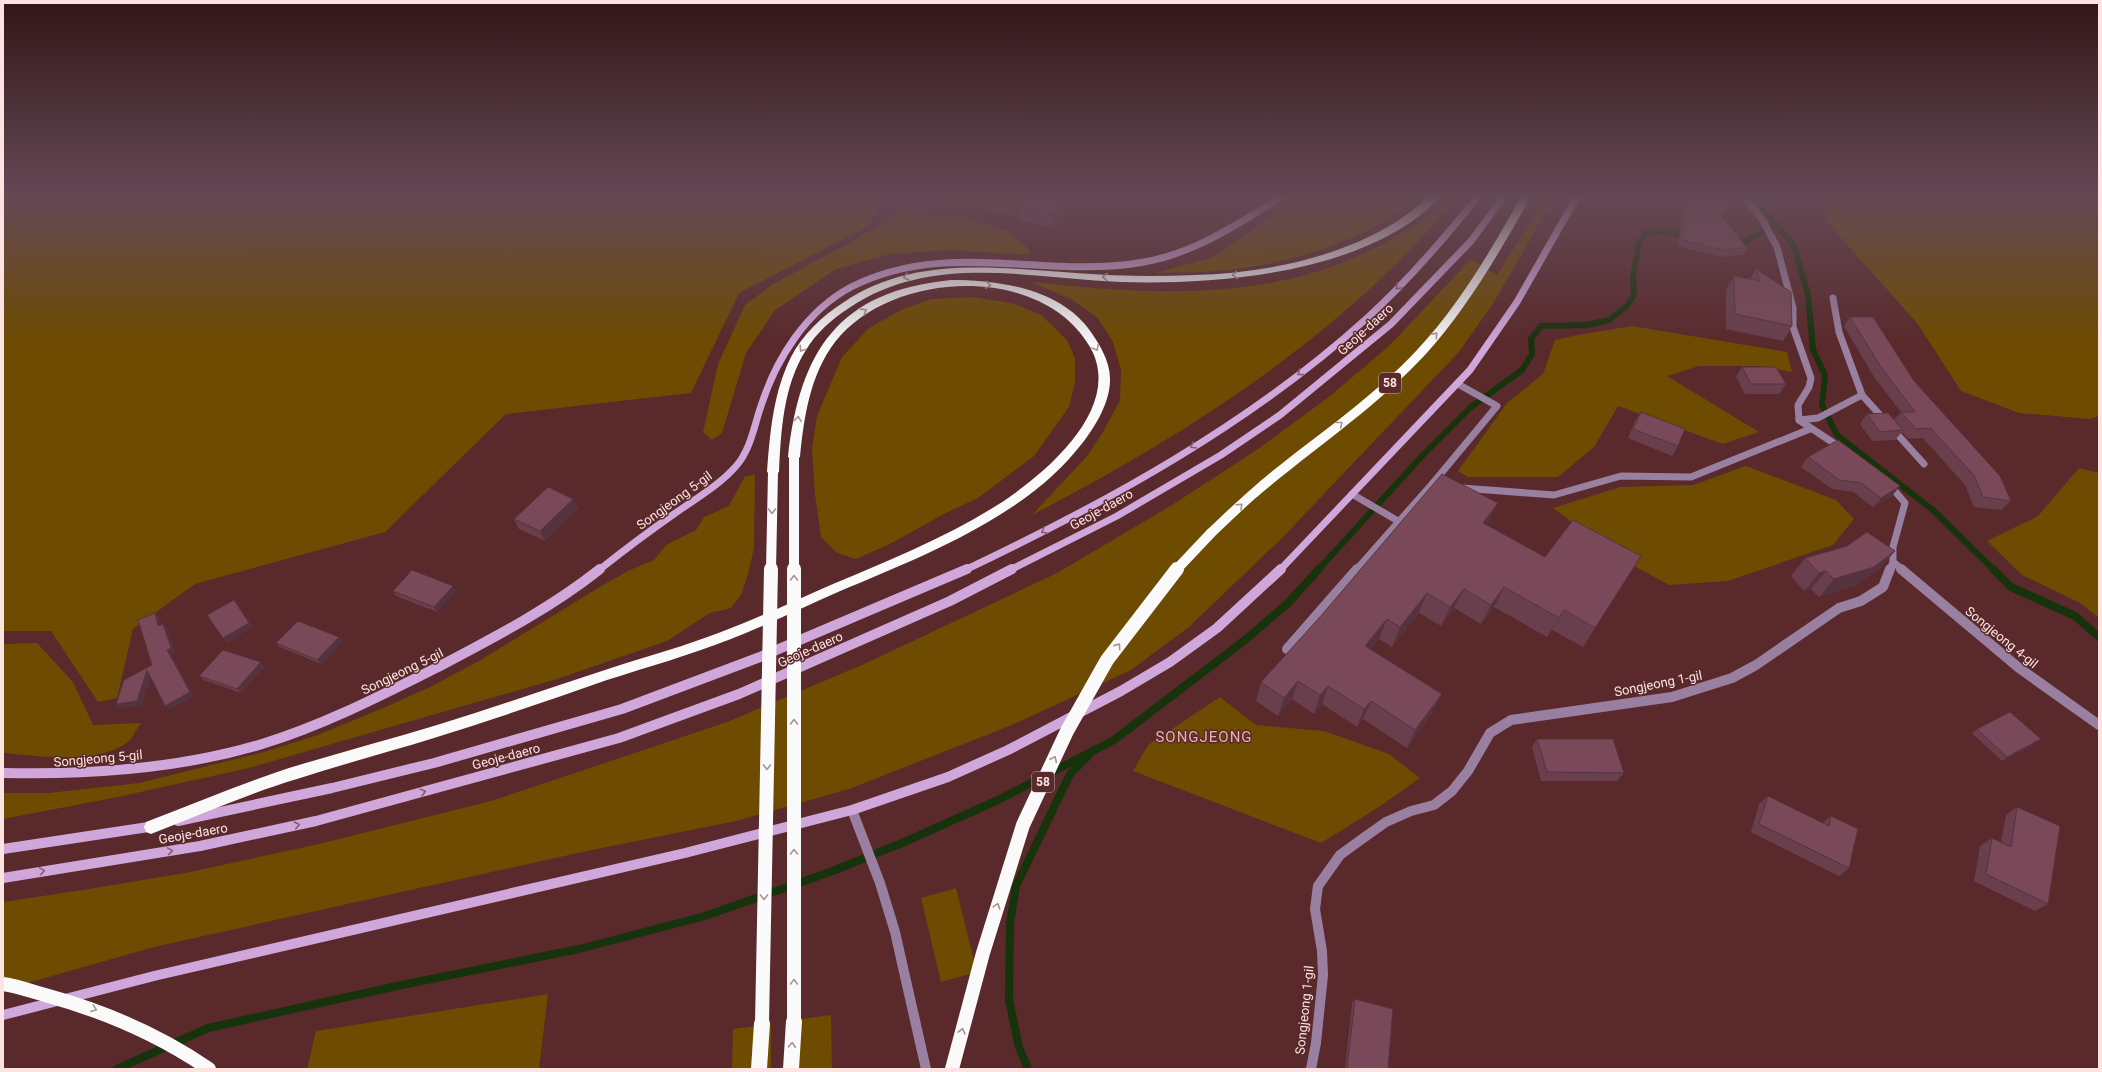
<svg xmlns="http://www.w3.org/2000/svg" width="2102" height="1072" viewBox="0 0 2102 1072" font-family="Roboto,sans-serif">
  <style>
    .green { fill: #6d4b00 }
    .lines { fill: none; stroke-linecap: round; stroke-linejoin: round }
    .stream-far1 { stroke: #16330c; stroke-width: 6 }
    .stream { stroke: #16330c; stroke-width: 8 }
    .street-far1 { stroke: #9980a0; stroke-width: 7 }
    .street { stroke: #9980a0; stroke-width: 10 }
    .secondary-far1 { stroke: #cfa7da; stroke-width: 7 }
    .secondary { stroke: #cfa7da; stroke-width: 10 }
    .highway { fill: #fafafa; fill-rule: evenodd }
    .highway-bridge-far1 { stroke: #fafafa; stroke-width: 10 }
    .highway-bridge { stroke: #fafafa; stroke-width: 14 }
    .wall { fill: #693f4d }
    .shaded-wall { fill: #55333e }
    .building { fill: #7a4959; stroke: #55333e }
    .oneway { stroke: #aa9292 }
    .oneway2 { stroke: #885b71 }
    .labels { text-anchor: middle; stroke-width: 3; stroke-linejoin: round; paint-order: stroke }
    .shield { fill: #59292b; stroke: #ccacac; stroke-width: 1 }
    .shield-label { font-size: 12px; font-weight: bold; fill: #fde4e3 }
    .street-label { font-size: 13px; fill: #fde4e3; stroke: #59292b }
    .quarter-label { font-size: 15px; letter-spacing: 1px; fill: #eaaeae; stroke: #59292b }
  </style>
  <rect width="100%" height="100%" fill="#59292b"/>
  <g class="green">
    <polygon points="3,195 872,195 881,197 869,226 739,293 691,393 506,414 385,532 195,584 133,629 117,698 98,702 51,631 3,631"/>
    <polygon points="928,195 1026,195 1011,216"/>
    <path d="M1303,195H1423C1366,241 1289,265 1216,271C1196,273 1175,272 1155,273L1211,258Z"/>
    <path d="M1450,195H1459C1441,220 1419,240 1398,262C1292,367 1163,447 1032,515L1087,456L1103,432L1120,400L1121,369L1112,340L1097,317L1071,299L1031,282C1151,295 1278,303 1387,242C1410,229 1433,215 1450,195Z"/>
    <polygon points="1544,195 1556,195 1494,302 1459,352 1283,537 1189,627 1131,670 1012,725 849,789 736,821 587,851 154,947 3,990 3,902 89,889 190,872 319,844 491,801 727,722 864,664 1057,573 1172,505 1258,449 1330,396 1389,346 1471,259 1497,275 1536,214"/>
    <polygon points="1824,195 2099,195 2099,416 2090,419 2019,413 1961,391 1917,323 1826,221"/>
    <polygon points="901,212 960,216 1009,232 1028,248 1029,255 948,250 890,254 836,269 775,310 746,353 722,433 712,440 703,432 718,364 745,305 773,284 853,241"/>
    <polygon points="973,297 1015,304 1041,315 1067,340 1075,358 1075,382 1069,407 1034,456 978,498 944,514 888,545 856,559 837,553 821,537 815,494 812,450 817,416 842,357 869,328 901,310 931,299"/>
    <polygon points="1632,326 1787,352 1792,372 1760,366 1699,366 1667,376 1759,432 1723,444 1618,406 1594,447 1558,477 1468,477 1458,471 1507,403 1543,374 1555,340 1577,335"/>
    <polygon points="1746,466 1836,500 1854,519 1833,545 1728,581 1669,585 1618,557 1553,508 1620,487 1693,485"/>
    <polygon points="2079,468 2099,473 2099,618 2080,603 2022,575 1987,541 2038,516"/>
    <polygon points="755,475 754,548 748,574 741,595 731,608 710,613 667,641 557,679 249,768 118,797 3,819 3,793 49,793 139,783 260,753 315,736 381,709 432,686 479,661 603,585 630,570 654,560 666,545 696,530 704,517 729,506 745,476"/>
    <path d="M37,643L73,682L93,725L141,723C137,728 134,736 129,741C101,765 38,756 3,753V644Z"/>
    <polygon points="1220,697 1256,725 1324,731 1389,754 1420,778 1379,807 1321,843 1133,771 1148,745"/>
    <polygon points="956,888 977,972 941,982 921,898"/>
    <polygon points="548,994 539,1069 307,1069 316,1031"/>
    <polygon points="831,1015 832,1069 793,1069 793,1020"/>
    <polygon points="771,1024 771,1069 732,1069 733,1029"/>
  </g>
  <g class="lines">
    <g class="stream-far1">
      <polyline points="1751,195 1794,246 1808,295 1813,350 1825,375 1822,405 1837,435 1933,510 1994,570"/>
      <polyline points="1733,242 1745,241 1777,225"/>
      <polyline points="1318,570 1422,456 1471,407 1522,370 1532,354 1531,339 1541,326 1587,325 1609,320 1627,306 1634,295 1633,277 1639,242 1646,233 1663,231 1688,237"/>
    </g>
    <g class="stream">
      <polyline points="1993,569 2011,587 2075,616 2099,637"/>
      <polyline points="117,1069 208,1028 392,987 579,949 705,916 830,872 902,843 998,800 1114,740 1245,640 1287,604 1319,569"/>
      <polyline points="1028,1069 1019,1047 1009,1000 1010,924 1016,886 1070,774 1089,755"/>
    </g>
    <g class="street-far1">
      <polyline points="1744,195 1763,221 1777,247 1793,308 1793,327 1811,378 1809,387 1798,405 1799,420 1841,448"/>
      <polyline points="1833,298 1839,332 1862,395 1924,464"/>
      <polyline points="1799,420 1818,418 1862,395"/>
      <polyline points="1889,484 1905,503 1893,547 1893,562 1890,570"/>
      <polyline points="1443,485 1433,483 1497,406 1458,384"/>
      <polyline points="1462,488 1554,495 1621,476 1691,477 1810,429"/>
      <polyline points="1352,494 1398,521"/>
      <polyline points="1893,562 1903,570"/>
      <polyline points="1356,570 1433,483"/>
    </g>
    <g class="street">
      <polyline points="1901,569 2019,668 2099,725"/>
      <polyline points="1287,649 1357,569"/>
      <polyline points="852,810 880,883 895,932 926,1069"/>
      <polyline points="1311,1069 1316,1043 1323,975 1322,951 1315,909 1318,886 1340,855 1362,839 1386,822 1411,811 1434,805 1452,791 1468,771 1490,733 1511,720 1672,697 1732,678 1756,665 1839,608 1861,601 1883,587 1890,569"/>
    </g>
    <g class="secondary-far1">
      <path d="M599,570C623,551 648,532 674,514C695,499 720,485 737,465C751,448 754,426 761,406C776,359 806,311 851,287C948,238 1044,280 1144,262C1196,253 1241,222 1285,195"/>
      <path d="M965,570C1106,503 1249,425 1366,319C1408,281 1444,239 1479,195"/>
      <polyline points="1010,570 1117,516 1221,455 1280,415 1391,324 1471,241 1505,195"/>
      <polyline points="1280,570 1470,370 1517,302 1578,195"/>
    </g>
    <g class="secondary">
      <path d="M3,773C89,775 179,769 262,744C324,725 382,695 440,666C495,637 551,608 600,569"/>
      <polyline points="178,821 332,788 434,763 622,709 760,657 967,569"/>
      <polyline points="3,849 155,826"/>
      <polyline points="3,878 200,846 316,821 619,738 739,694 950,601 1012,569"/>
      <polyline points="3,1015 154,976 685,853 852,810 948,777 1008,750 1121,691 1170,662 1217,628 1281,569"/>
    </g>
    <g class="highway">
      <path d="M1431,195H1442C1371,273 1220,285 1121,282C1028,278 931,253 849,308C832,319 816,333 806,350C783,386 781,432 779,472L773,476L767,472C770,433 773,393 791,357C803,334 822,316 844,302C914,255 996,268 1076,273C1115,276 1154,277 1194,275C1263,273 1336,259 1396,222C1408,214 1420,204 1431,195Z"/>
      <path d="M1522,195H1532C1500,251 1468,308 1424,356C1376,407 1318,446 1264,491C1247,505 1231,521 1215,536H1207L1205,533L1207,530C1229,509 1251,488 1275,469C1323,431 1374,396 1417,350C1460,304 1491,250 1522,195Z"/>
      <path d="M951,280C998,280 1057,288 1088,328C1099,343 1111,362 1110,381C1109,422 1061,472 1029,495C971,538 904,564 838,592C802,608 767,625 731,639C690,655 648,667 607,680C550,700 492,720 434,738C389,752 343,764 297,779C247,794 200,815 151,834L146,832L144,827L146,822C194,804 241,784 289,768C338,753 388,740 437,725C495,707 553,687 611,668C648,656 685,646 721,632C759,618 796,600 833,584C890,560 947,537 999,504C1044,475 1125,408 1090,347C1042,263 891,270 835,342C810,375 804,417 800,457L794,461L788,457C800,351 838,291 951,280Z"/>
      <polygon points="794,1013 800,1015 802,1021 799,1069 783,1069 786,1021 788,1015"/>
      <polygon points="762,1015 768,1017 770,1023 767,1069 751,1069 754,1023 756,1017"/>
    </g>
    <g class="highway-bridge-far1">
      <polyline points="794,457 794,570"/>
      <polyline points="771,570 773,472"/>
      <polyline points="1176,570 1211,533"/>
    </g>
    <g class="highway-bridge">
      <polyline points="794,569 794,1021"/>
      <path d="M3,984C17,986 31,991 45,995C104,1011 158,1034 209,1069"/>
      <polyline points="762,1023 771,569"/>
      <polyline points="952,1069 983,953 1023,825 1067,731 1107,660 1177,569"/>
    </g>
  </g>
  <g class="wall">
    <polygon points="1075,195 1052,228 1020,220 1020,206"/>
    <polygon points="1094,195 1139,195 1139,198"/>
    <polygon points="1222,195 1251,195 1236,204"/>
    <polygon points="1685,195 1727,195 1724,213 1722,217 1747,248 1743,255 1721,257 1678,246"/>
    <polygon points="1756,269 1792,326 1783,341 1726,329 1726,290 1734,276 1750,279"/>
    <polygon points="1850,317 1914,381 2011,501 2001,510 1974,507 1965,485 1923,438 1908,439 1902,432 1895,440 1872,441 1860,424 1867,414 1894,420 1901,412 1874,377 1844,326"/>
    <polygon points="1742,367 1786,384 1779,394 1745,394 1736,377"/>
    <polygon points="1641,412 1678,446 1672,456 1628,438 1635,421"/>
    <polygon points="1808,457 1892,496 1873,507 1853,492 1832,489 1801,467"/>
    <polygon points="573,499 578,508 545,541 519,529 514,519"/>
    <polygon points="1488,524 1487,525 1545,557 1641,556 1583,647 1552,630 1547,637 1494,607 1481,624 1454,608 1441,626 1419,613 1392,647 1379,639 1370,649 1433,712 1407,748 1363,719 1357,727 1322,704 1314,714 1292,699 1278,716 1256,701 1261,682"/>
    <polygon points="1895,551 1879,569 1857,585 1819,597 1811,589 1804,591 1791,576 1805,558"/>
    <polygon points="456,590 437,612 396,596 393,591"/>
    <polygon points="339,637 343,641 321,664 280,647 276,643"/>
    <polygon points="265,667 241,693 204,680 199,676"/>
    <polygon points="1977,729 2035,744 2002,761 1972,733"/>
    <polygon points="1537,739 1624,773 1617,781 1541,781 1532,747"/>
    <polygon points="1768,796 1823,823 1831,816 1849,868 1839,876 1751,832 1759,804"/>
    <polygon points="2017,807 2048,904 2035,911 1974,881 1980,846 1992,838 2001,843 2006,815"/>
    <polygon points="1355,999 1388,1069 1345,1069 1352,1003"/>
  </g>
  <g class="shaded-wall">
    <polygon points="1066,195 1075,195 1052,228 1052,215"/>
    <polygon points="1238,195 1251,195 1236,204"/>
    <polygon points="1900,486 1892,496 1873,507 1881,498"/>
    <polygon points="573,499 578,508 545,541 540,531"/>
    <polygon points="1498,503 1488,524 1474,543 1483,523"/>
    <polygon points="1895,551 1879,569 1857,585 1819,597 1834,579"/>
    <polygon points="1826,571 1811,589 1804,591 1819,573"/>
    <polygon points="453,586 456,590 437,612 434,607"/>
    <polygon points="1504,587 1494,607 1481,624 1491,605"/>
    <polygon points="1464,589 1454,608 1441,626 1450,607"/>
    <polygon points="1427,593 1419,613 1392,647 1400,627"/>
    <polygon points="234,600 238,605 253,627 227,643 223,638"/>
    <polygon points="1564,610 1552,630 1547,637 1559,618"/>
    <polygon points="155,613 159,617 163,631 158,626"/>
    <polygon points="1387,619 1379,639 1357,665 1365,646"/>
    <polygon points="163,624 168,628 175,652 171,654 194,696 170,710 165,706 167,650"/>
    <polygon points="339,637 343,641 321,664 317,660"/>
    <polygon points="261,662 265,667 241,693 237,689"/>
    <polygon points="147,670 152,675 142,705 121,709 116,704"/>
    <polygon points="1298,681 1292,699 1278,716 1284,698"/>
    <polygon points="1328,686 1322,704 1314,714 1320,695"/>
    <polygon points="1442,694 1433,712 1407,748 1415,730"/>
    <polygon points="1371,701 1363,719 1357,727 1364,709"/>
    <polygon points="2041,739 2035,744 2002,761 2007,757"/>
  </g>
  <g class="building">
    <polygon points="1028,195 1066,195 1052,215 1020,206"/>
    <polygon points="1687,195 1727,195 1724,213 1718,211 1747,248 1724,250 1682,240"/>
    <polygon points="1756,269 1791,292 1792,326 1735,314 1734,276 1760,281"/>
    <polygon points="1850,317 1873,317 1914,381 2000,476 2011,501 1983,497 1974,475 1933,431 1931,428 1916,429 1901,412 1915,412 1881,367"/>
    <polygon points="1742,367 1776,367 1786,384 1751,384"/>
    <polygon points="1641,412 1685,429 1678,446 1633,429"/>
    <polygon points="1888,413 1903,430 1880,432 1867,414"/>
    <polygon points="1838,440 1900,486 1881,498 1861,483 1839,480 1808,457"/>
    <polygon points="1442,474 1498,503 1483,523 1545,557 1573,520 1641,556 1595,628 1564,610 1559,618 1504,587 1491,605 1464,589 1450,607 1427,593 1400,627 1387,619 1365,646 1442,694 1415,730 1371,701 1364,709 1328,686 1320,695 1298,681 1284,698 1261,682 1320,617"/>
    <polygon points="548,487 573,499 540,531 514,519"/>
    <polygon points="1867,532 1895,551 1874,567 1834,579 1826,571 1819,573 1805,558 1847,546"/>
    <polygon points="412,570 453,586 434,607 393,591"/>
    <polygon points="234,600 249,623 223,638 207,615"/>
    <polygon points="155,613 158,626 163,624 171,648 167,650 190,692 165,706 147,670 137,701 116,704 124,680 152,665 138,620"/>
    <polygon points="298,621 339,637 317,660 276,643"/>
    <polygon points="223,650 261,662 237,689 199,676"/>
    <polygon points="2010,712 2041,739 2007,757 1977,729"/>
    <polygon points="1537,739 1613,739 1624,773 1547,772"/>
    <polygon points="1768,796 1829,826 1831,816 1858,829 1849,868 1759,824"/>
    <polygon points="2017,807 2060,826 2048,904 1986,874 1992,838 2011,847"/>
    <polygon points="1355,999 1393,1009 1388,1069 1347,1069"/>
  </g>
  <defs><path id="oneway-chevron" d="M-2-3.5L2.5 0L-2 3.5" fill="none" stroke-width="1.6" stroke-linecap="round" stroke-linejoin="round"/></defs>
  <g class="oneway">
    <use href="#oneway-chevron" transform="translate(1235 275) rotate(173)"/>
    <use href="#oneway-chevron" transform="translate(906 277) rotate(166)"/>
    <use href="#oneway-chevron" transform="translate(1105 277) rotate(-178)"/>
    <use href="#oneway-chevron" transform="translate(988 285) rotate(8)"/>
    <use href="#oneway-chevron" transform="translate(864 311) rotate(-32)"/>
    <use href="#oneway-chevron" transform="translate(1435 335) rotate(-49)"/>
    <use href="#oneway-chevron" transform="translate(1096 348) rotate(62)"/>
    <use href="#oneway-chevron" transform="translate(802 349) rotate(123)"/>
    <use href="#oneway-chevron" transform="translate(798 419) rotate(-82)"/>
    <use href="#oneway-chevron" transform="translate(1340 424) rotate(-39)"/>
    <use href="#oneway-chevron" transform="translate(1240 506) rotate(-43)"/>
    <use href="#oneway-chevron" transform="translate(772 511) rotate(91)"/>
    <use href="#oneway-chevron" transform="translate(794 578) rotate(-90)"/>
    <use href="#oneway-chevron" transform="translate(1118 646) rotate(-55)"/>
    <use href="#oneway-chevron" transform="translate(794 722) rotate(-90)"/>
    <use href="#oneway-chevron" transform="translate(1054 759) rotate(-65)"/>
    <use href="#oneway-chevron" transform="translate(767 767) rotate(91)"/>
    <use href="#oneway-chevron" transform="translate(794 852) rotate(-90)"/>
    <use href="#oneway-chevron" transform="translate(764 897) rotate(91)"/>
    <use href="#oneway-chevron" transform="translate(997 906) rotate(-72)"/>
    <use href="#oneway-chevron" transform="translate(794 982) rotate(-90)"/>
    <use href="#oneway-chevron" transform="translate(94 1009) rotate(20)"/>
    <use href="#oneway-chevron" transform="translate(962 1031) rotate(-75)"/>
    <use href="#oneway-chevron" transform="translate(792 1045) rotate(-87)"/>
  </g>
  <g class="oneway2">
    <use href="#oneway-chevron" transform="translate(1398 287) rotate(135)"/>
    <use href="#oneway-chevron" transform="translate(1300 373) rotate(144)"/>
    <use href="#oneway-chevron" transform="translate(1193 446) rotate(149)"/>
    <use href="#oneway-chevron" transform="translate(1044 531) rotate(153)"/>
    <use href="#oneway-chevron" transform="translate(423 792) rotate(-15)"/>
    <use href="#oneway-chevron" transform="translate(297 825) rotate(-12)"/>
    <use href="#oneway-chevron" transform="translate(170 851) rotate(-9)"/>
    <use href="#oneway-chevron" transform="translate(42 871) rotate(-9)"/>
  </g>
  <linearGradient id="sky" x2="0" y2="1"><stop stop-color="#311718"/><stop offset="0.57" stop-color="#644955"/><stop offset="1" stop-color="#644955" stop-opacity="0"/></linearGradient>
  <rect width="2102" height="345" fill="url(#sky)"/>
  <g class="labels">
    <g class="shield">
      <rect x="1379" y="373" width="22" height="20" rx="3"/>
      <rect x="1032" y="772" width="22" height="20" rx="3"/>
    </g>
    <g class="shield-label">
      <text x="1390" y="387">58</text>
      <text x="1043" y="786">58</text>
    </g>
    <g class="street-label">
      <text transform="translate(1365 329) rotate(-42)" y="5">Geoje-daero</text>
      <text transform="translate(674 500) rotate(-36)" y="5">Songjeong 5-gil</text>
      <text transform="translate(1101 509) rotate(-29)" y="5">Geoje-daero</text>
      <text transform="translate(2002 637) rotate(39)" y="5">Songjeong 4-gil</text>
      <text transform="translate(810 649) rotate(-24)" y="5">Geoje-daero</text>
      <text transform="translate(402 671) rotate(-26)" y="5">Songjeong 5-gil</text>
      <text transform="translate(1658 683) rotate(-11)" y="5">Songjeong 1-gil</text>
      <text transform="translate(506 756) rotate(-15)" y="5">Geoje-daero</text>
      <text transform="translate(98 758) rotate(-5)" y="5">Songjeong 5-gil</text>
      <text transform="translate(193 833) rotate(-10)" y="5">Geoje-daero</text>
      <text transform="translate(1304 1010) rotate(-84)" y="5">Songjeong 1-gil</text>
    </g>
    <g class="quarter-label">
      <text x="1204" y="742">SONGJEONG</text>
    </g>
  </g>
  <rect width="2102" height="1072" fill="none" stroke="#fde4e3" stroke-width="8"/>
</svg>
